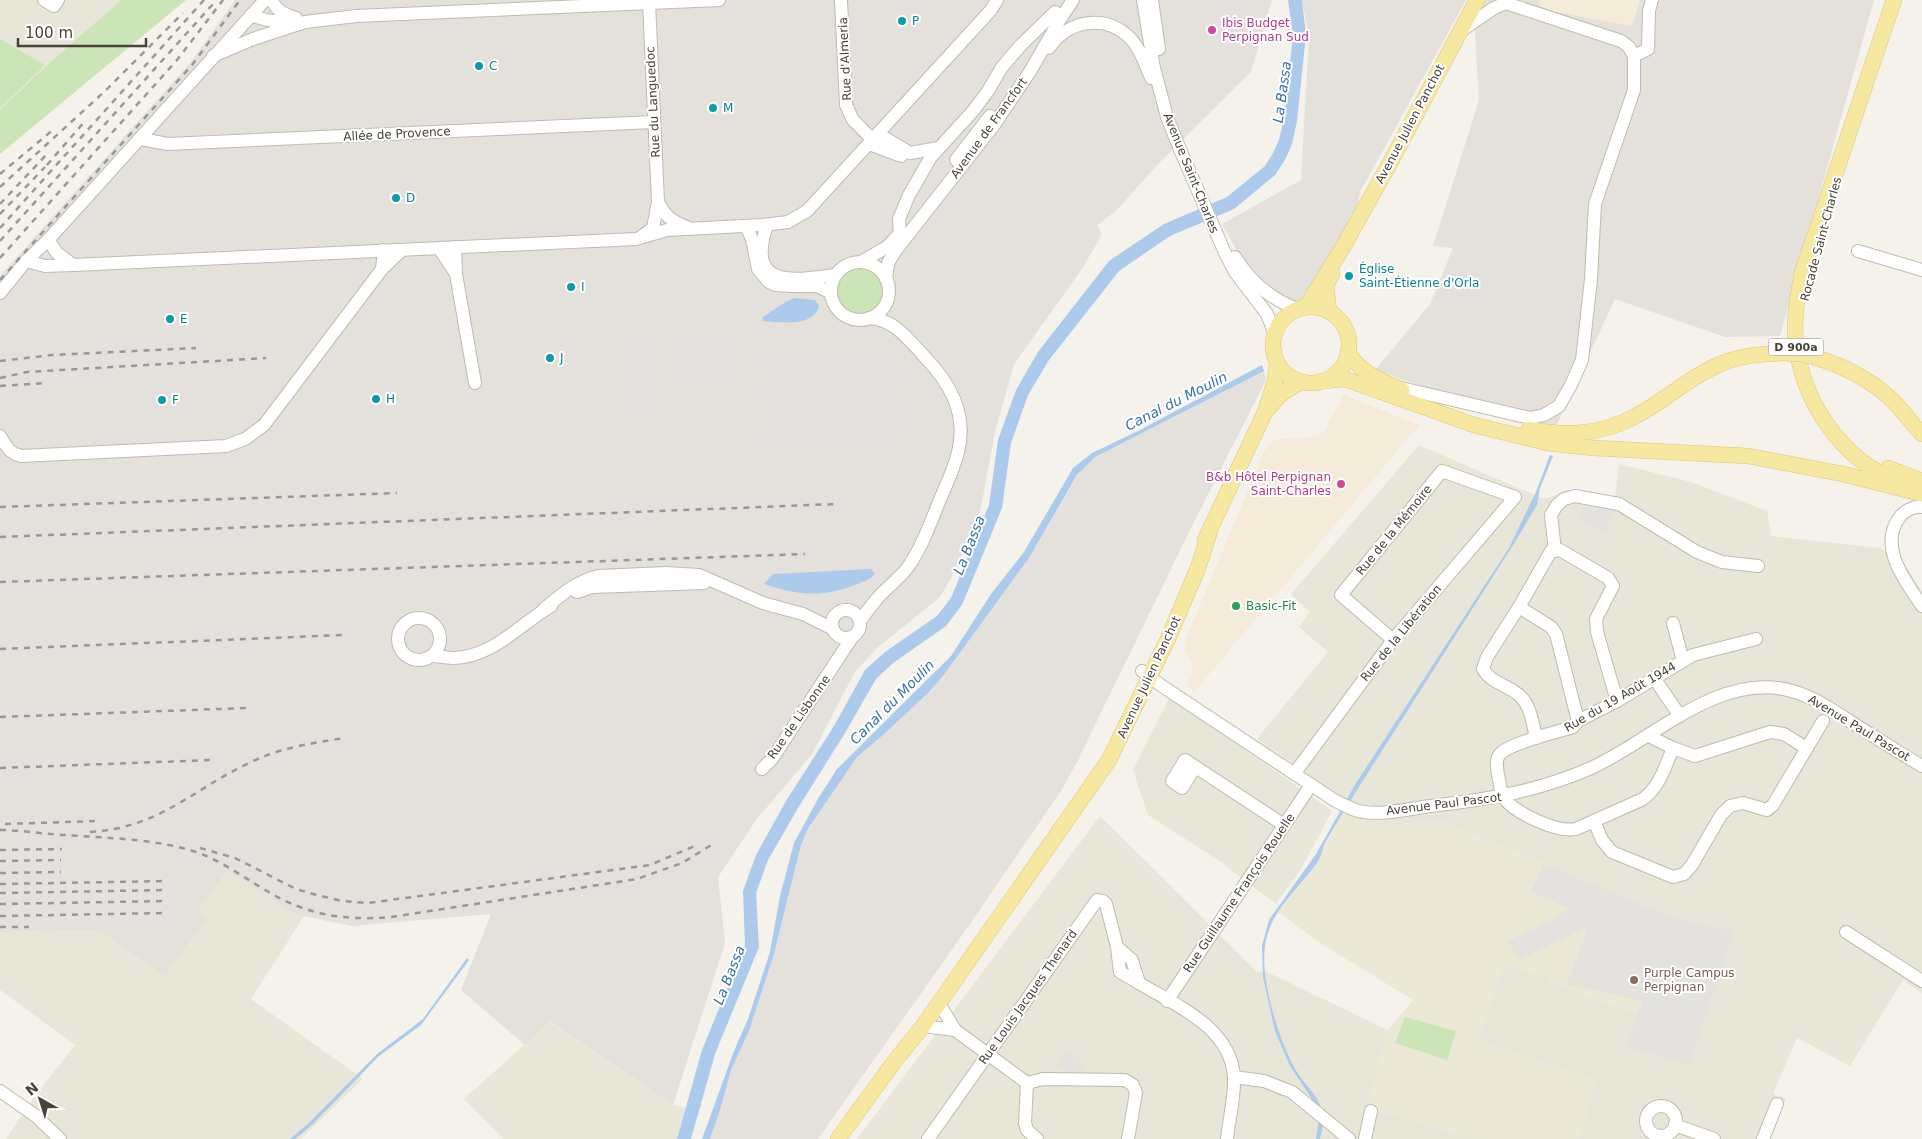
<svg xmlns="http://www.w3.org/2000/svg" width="1922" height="1139" viewBox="0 0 1922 1139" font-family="'DejaVu Sans',sans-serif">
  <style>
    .residential { fill: #e8e5d9 }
    .commercial { fill: #f4ebd8 }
    .industrial { fill: #e4e1dc }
    .education { fill: #ece8d6 }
    .green { fill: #cbe5b7 }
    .parking { fill: #e3e2df }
    .water { fill: #accaec }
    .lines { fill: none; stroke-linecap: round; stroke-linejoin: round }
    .minor-casing { stroke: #bfbbae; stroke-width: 14 }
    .major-casing { stroke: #dcc871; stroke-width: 16 }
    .minor { stroke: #fff; stroke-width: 12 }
    .major { stroke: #f7e8a1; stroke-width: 15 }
    .rail { stroke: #989898; stroke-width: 2.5; stroke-dasharray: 6 6; stroke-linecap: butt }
    .major-bridge-casing { stroke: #dcc871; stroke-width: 16; stroke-linecap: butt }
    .major-bridge { stroke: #f7e8a1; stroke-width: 15 }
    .culture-dot { fill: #0f9aa8; stroke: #fff; stroke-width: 2 }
    .hotel-dot { fill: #d1479c; stroke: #fff; stroke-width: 2 }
    .leisure-dot { fill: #2e9e5b; stroke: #fff; stroke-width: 2 }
    .education-dot { fill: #8d6e63; stroke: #fff; stroke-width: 2 }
    .labels { text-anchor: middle; stroke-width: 4; stroke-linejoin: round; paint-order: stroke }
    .shield { fill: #fff; stroke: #7f7c74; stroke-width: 1 }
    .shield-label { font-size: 11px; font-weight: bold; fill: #484439 }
    .culture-label { font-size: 12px; fill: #0d838f; stroke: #fff; text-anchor: start }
    .hotel-label { font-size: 12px; fill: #b23c85; stroke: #fff; text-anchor: start }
    .street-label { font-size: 12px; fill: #484439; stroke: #fff }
    .leisure-label { font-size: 12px; fill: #27864d; stroke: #fff; text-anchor: start }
    .education-label { font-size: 12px; fill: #785e54; stroke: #fff; text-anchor: start }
    .water-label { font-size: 14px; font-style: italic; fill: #396fad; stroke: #fff }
  </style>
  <rect width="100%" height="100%" fill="#f4f2eb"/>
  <g class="residential">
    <polygon points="0,0 121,0 46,66 0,110"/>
    <polygon points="1419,445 1541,498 1549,498 1564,491 1615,497 1619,464 1691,482 1767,511 1771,536 1880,548 1905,565 1922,592 1922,993 1903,980 1850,1066 1797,1038 1773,1094 1786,1098 1771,1139 1579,1139 1596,1080 1478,1040 1503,965 1551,978 1550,983 1638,1013 1700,925 1672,917 1441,821 1373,826 1358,820 1341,817 1349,803 1257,739 1328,652 1299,627 1310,612 1291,594"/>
    <polygon points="1170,697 1332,811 1301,869 1276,904 1218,860 1148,815 1133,770"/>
    <polygon points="1100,816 1257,972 1265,971 1388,1030 1367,1107 1475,1139 857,1139"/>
    <polygon points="227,871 294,914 304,916 251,999 363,1079 301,1139 6,1139 35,1096 75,1045 0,990 0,932 98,930 164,976 208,919 197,911"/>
    <polygon points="548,1021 673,1105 685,1108 677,1139 504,1139 464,1099 524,1045 527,1046"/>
  </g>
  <g class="commercial">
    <polygon points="1540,0 1640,0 1632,26 1541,9 1539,4"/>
    <polygon points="1344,395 1419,425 1195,691 1186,685 1193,674 1192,662 1185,650 1185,641 1264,452 1270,443 1279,439 1308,438 1323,433"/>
  </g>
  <g class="industrial">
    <polygon points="235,0 1272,0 1251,72 1159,163 1115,212 1097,225 1102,234 1082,269 1014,364 995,432 980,513 953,574 940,597 877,648 855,672 812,754 756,820 718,877 725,943 673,1105 549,1021 526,1046 461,990 491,914 352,926 294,914 227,871 198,911 208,919 164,976 98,930 0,932 0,276 191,62"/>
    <polygon points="1302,0 1466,0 1360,192 1358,205 1330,255 1308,299 1296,303 1265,287 1244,263 1222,224 1301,180 1309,37"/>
    <polygon points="1484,0 1540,0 1539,4 1541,9 1632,26 1640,0 1874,0 1780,336 1725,337 1615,299 1554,431 1375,370 1430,304 1453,248 1433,246 1479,100 1474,19"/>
    <polygon points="1264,371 1266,380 1192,526 1076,764 1061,791 970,924 818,1139 710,1139 721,1107 731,1070 749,1031 774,954 801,845 812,822 846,771 857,757 882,736 928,693 943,676 1029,558 1080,471 1095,457"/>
  </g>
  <polygon class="education" points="1341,817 1358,820 1373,826 1441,821 1672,917 1700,925 1734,931 1689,1065 1627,1047 1638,1013 1550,983 1551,978 1503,965 1478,1040 1596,1080 1579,1139 1475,1139 1367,1107 1388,1030 1413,1000 1317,941 1278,912 1322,850"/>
  <g class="green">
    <polygon points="121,0 186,0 0,154 0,110 46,66"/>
    <polygon points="0,39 45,65 0,108"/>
    <circle cx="860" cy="290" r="24"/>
    <polygon points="1405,1017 1456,1031 1447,1060 1395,1043"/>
  </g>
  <g class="parking">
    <polygon points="684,338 731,339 732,347 727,355 728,361 724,361 724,371 718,376 718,382 681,381 681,374 673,373 674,347 680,348 684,344"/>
    <polygon points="638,344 656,366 652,416 634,396"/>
    <polygon points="876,352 905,380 791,384 763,358"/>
    <polygon points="872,384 900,411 914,409 888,436 759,441 783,415 786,415 759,389"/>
    <polygon points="1587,503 1604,506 1617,512 1603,532 1578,517"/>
    <polygon points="1544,864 1672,917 1700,925 1734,931 1689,1065 1627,1047 1642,1001 1567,984 1589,926 1519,960 1508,941 1571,909 1531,892"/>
    <polygon points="1067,1051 1085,1064 1077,1075 1065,1075 1065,1068 1053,1071"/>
  </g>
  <g class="water">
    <polygon points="1288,0 1302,0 1306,35 1297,121 1292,144 1285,160 1275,175 1234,209 1170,236 1119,271 1049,360 1028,395 1011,443 1002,508 962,605 946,626 893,663 876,679 845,733 798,808 768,860 756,893 759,947 715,1054 691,1139 677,1139 702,1050 745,945 743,891 756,855 786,801 834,726 865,670 885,652 937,616 951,598 989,505 998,440 1016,390 1038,352 1109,261 1164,224 1227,197 1265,166 1273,153 1279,140 1284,118 1293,36"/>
    <path d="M795,298L815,300L819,306C813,328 781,322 763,321L762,317C774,311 782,302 795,298Z"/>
    <polygon points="1262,365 1264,371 1095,457 1077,475 1029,558 943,676 928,693 882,736 857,757 809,827 801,845 774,954 749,1031 731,1070 721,1107 710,1139 702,1139 734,1051 748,1019 770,952 780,896 794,843 819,797 837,769 951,656 991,594 1024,552 1073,468 1092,453 1138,431"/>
    <path d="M1550,455L1553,456L1540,488L1537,505L1515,542L1350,801C1342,815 1333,829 1325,843C1322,850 1321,858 1316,864C1299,888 1275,907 1267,936C1257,970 1276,1030 1291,1061C1306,1094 1331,1096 1320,1139H1316L1320,1111L1290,1066L1275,1031L1263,977L1262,946L1269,920L1316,854L1356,783L1509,548L1536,492Z"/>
    <path d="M871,569L875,574C870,580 862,582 855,585C823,598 796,595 764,584L773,574Z"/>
    <polygon points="467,958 469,960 421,1025 379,1056 311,1126 295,1139 290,1139 310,1122 377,1054 423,1019"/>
  </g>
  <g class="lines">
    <defs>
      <g id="minor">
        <polyline points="44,0 54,6 58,0"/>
        <path d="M272,0C277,12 284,14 296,18"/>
        <polyline points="841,0 846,105 853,120 873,140"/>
        <polyline points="1143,0 1154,68 1167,117 1179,147 1225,253 1235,272 1267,314 1274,332"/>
        <polyline points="1152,0 1159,49"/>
        <polyline points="649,2 658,202"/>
        <path d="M251,15C266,21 277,23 294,19"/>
        <path d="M1049,48C1067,21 1104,13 1129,37C1140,48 1145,64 1151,78"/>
        <polyline points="213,56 253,39 305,22 356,16 719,0"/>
        <polyline points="1634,56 1648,49 1649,11 1652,0"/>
        <polyline points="878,134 910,153 938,148"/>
        <polyline points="141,139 168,144 654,122"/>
        <polyline points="869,144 901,156"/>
        <polyline points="956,160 990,116"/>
        <path d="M767,225C746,288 791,281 836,275"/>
        <polyline points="746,226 752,239 758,269 769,282 775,285 791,286 817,286 831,293"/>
        <polyline points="900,233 899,219 909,195 931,157 973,111 988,91 1002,67 1021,45 1055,12"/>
        <path d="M642,236L653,228L658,202C666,218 672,221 689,228"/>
        <polyline points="439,248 456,274 455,247"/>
        <polyline points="384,250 382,269 402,250"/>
        <polyline points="1858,251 1922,270"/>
        <path d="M1235,257C1250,281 1270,299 1297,309"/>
        <polyline points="26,261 45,266 73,265 57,253 48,240"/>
        <polyline points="861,262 887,247 900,233"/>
        <circle cx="860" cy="291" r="29"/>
        <polyline points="73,265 636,239 667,230 762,225 788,222 807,211 991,10 997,0"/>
        <polyline points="456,274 475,383"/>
        <polyline points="886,279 888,263 896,250 994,125 1031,70 1059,21 1073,0"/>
        <polyline points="0,293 26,261 48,240 265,0"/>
        <polyline points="1393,386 1530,418 1544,415 1559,406 1571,385 1582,360 1591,279 1595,204 1634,90 1634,56 1629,47 1621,41 1506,3 1494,8 1462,30"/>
        <path d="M0,436C6,446 9,453 21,456L226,446L245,439L264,425L382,269"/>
        <path d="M1922,507C1913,506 1904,511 1899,518C1878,547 1906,582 1922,606"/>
        <polyline points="1555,551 1551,515 1557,505 1564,499 1575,496 1619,504 1697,552 1722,562 1758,566"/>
        <polyline points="577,592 592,587 704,583"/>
        <polyline points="1519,607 1551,627 1556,634 1578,721"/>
        <circle cx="846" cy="624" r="14"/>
        <path d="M543,610C561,595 575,582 598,576L666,573L699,575L763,603L803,614L833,629"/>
        <circle cx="419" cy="639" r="21"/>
        <path d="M860,621C865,614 870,607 876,600C886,588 899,579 908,567C922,547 930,524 939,502C946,485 954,469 958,452C968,413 949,382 924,356C908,339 894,319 869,318"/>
        <polyline points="1673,623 1683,661"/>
        <path d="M431,656C439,656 447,658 454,658C493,657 520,624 551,606"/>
        <path d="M1142,671L1162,686L1334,800C1341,804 1348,807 1355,810C1375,817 1409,809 1430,806C1486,800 1539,791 1591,768C1651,741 1713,676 1784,689C1809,694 1830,708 1851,722C1875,737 1898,752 1922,766"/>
        <polyline points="1654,678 1680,716"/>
        <path d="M1649,736L1673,748C1665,767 1660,786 1643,799L1576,829C1557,833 1515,813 1504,798C1500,792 1500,782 1498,775C1497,767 1495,760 1500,754C1510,743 1557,732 1573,727L1578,721L1617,701L1693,655L1756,639"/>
        <path d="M1536,738C1533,725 1531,707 1521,697C1510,685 1491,684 1483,669L1487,657L1519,607L1551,551L1560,550L1608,578L1613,586L1596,619L1597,632L1617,701"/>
        <polyline points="1673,748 1695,756 1770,732 1784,734 1806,748"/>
        <polyline points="1195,767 1182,788 1172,781 1185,760 1284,825"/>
        <polyline points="762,769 772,759 853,636"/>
        <polyline points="1294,774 1393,640 1515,497 1442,471 1341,595 1393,640"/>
        <polyline points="1594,821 1602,840 1612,852 1673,877 1684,874 1692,865 1721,815 1730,806 1743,803 1767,810 1773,805 1823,721"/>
        <polyline points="1846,932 1922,981"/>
        <path d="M1139,983C1175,1005 1231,1027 1234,1077C1235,1097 1229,1119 1227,1139"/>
        <polyline points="1167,1001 1311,785"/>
        <polyline points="939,1003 955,1030 1027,1083 1043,1079 1125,1080 1133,1085 1136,1093 1128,1139"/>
        <polyline points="923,1026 955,1030"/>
        <polyline points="1234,1077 1264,1081 1292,1092 1349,1139"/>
        <polyline points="1027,1083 1025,1123 1027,1130 1037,1139"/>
        <polyline points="0,1091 36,1116 60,1139"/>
        <circle cx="1661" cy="1121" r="15"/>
        <polyline points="1675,1125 1714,1139"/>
        <polyline points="928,1139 1097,900 1103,901 1106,904 1117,947 1120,972 1139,983 1132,960 1117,947"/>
        <polyline points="1365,1139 1371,1111"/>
        <polyline points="1763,1139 1777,1104"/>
      </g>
      <g id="major">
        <path d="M1894,0L1802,273C1798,296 1793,319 1796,342C1802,401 1841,459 1897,481"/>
        <polyline points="1306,307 1343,247 1390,163 1477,0"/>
        <circle cx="1311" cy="345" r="38"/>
        <polyline points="1329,311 1326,286 1332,274"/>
        <path d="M1348,352C1360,373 1382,381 1402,390"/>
        <path d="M1814,357C1844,366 1871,379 1894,402C1904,412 1912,424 1922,434"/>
        <polyline points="1323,381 1345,379 1474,425 1547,443 1594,448 1748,456 1843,474 1922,494"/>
        <polyline points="1269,408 1280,395 1300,382"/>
        <path d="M1529,429C1566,436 1600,435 1634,417C1665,401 1690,376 1723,363C1742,355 1762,354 1783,353"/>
        <polyline points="1888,468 1922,481"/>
        <polyline points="1205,540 1265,412 1275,381 1277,364"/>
        <polyline points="838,1139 894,1062 923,1026 1109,760 1167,641 1198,568 1210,531"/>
      </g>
    </defs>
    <use href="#minor" class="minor-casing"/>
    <use href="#major" class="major-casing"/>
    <use href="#minor" class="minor"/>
    <use href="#major" class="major"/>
    <g class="rail">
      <polyline points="47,165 86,120"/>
      <polyline points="0,174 54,129"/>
      <polyline points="0,187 104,92 183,13"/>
      <polyline points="0,204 47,154"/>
      <polyline points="0,214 45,167"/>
      <polyline points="0,228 204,0"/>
      <polyline points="0,241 213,4"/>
      <polyline points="0,258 177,60 223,0"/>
      <polyline points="0,280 192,65 240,0"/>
      <polyline points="0,361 52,355 196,348"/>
      <polyline points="0,378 27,372 266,358"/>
      <polyline points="0,386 47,383"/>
      <polyline points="0,507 397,493"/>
      <polyline points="0,537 837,504"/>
      <polyline points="0,582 805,554"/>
      <polyline points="0,649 342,635"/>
      <polyline points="0,717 246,708"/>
      <polyline points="0,768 211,760"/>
      <polyline points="5,824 98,821"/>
      <path d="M0,830C21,830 43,834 65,835C107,838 165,839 204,855C226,864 246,879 267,891C307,915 344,921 391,917L637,879L682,863L713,844"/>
      <path d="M90,832C161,827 190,791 249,763C279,748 312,743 345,738"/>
      <polyline points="200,848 235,858 296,889 313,894 342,901 368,903 650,865 697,845"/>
      <polyline points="0,850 62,849"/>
      <polyline points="0,861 61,860"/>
      <polyline points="0,873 61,872"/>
      <polyline points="0,884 167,881"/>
      <polyline points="0,893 167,890"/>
      <polyline points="0,904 166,901"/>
      <polyline points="0,916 166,913"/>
      <polyline points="0,927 29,927"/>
    </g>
    <defs>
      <polyline id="major-bridge" points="1783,353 1800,354 1814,357"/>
    </defs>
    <use href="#major-bridge" class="major-bridge-casing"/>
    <use href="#major-bridge" class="major-bridge"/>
  </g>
  <g class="culture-dot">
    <circle cx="902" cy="21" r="5"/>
    <circle cx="479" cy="66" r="5"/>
    <circle cx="713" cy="108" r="5"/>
    <circle cx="396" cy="198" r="5"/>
    <circle cx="1349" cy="276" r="5"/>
    <circle cx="571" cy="287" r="5"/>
    <circle cx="170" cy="319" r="5"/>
    <circle cx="550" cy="358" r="5"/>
    <circle cx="376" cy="399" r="5"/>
    <circle cx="162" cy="400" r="5"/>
  </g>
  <g class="hotel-dot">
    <circle cx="1212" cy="30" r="5"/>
    <circle cx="1341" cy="484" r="5"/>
  </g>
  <circle class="leisure-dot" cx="1236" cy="606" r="5"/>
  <circle class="education-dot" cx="1634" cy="980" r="5"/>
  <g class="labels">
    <rect class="shield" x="1768.5" y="338.5" width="55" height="17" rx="4"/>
    <g class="shield-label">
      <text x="1796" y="351">D 900a</text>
    </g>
    <g class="culture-label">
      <text x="912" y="25">P</text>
      <text x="489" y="70">C</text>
      <text x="723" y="112">M</text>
      <text x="406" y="202">D</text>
      <text x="1359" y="273">Église<tspan x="1359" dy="14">Saint-Étienne d'Orla</tspan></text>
      <text x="581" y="291">I</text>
      <text x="180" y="323">E</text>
      <text x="560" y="362">J</text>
      <text x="386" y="403">H</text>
      <text x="172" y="404">F</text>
    </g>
    <g class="hotel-label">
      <text x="1222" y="27">Ibis Budget<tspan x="1222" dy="14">Perpignan Sud</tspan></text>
      <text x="1331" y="481" text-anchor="end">B&amp;b Hôtel Perpignan<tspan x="1331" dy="14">Saint-Charles</tspan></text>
    </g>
    <g class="street-label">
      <text transform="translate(845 59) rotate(-93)" y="4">Rue d'Almeria</text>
      <text transform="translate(653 102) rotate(-93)" y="4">Rue du Languedoc</text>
      <text transform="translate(1410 124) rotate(-62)" y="4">Avenue Julien Panchot</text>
      <text transform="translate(989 128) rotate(-54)" y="4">Avenue de Francfort</text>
      <text transform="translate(397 134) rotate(-3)" y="4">Allée de Provence</text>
      <text transform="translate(1191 173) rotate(68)" y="4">Avenue Saint-Charles</text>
      <text transform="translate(1821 239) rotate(-75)" y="4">Rocade Saint-Charles</text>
      <text transform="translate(1394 530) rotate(-51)" y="4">Rue de la Mémoire</text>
      <text transform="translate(1401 633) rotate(-51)" y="4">Rue de la Libération</text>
      <text transform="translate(1149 677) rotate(-65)" y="4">Avenue Julien Panchot</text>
      <text transform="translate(1620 697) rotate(-30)" y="4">Rue du 19 Août 1944</text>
      <text transform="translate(799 717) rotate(-55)" y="4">Rue de Lisbonne</text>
      <text transform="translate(1859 728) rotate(31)" y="4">Avenue Paul Pascot</text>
      <text transform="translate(1444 804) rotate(-7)" y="4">Avenue Paul Pascot</text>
      <text transform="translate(1239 893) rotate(-56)" y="4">Rue Guillaume François Rouelle</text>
      <text transform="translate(1028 997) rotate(-55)" y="4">Rue Louis Jacques Thenard</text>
    </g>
    <g class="leisure-label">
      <text x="1246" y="610">Basic-Fit</text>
    </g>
    <g class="education-label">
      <text x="1644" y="977">Purple Campus<tspan x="1644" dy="14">Perpignan</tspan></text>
    </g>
    <g class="water-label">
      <text transform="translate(1282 92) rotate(-82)" y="5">La Bassa</text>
      <text transform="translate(1176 401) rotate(-27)" y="5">Canal du Moulin</text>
      <text transform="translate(969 545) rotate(-68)" y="5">La Bassa</text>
      <text transform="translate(892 702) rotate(-45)" y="5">Canal du Moulin</text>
      <text transform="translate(729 975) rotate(-68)" y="5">La Bassa</text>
    </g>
  </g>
  <g transform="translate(40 1099) rotate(321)" stroke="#ffffff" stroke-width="4" paint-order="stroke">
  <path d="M0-4L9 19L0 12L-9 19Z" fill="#484439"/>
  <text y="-8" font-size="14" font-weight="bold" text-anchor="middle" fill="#484439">N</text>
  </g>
  <path d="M18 38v8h128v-8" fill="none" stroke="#484439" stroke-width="2.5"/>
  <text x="25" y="38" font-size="15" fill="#484439" stroke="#ffffff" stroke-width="4" paint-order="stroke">100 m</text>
</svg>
